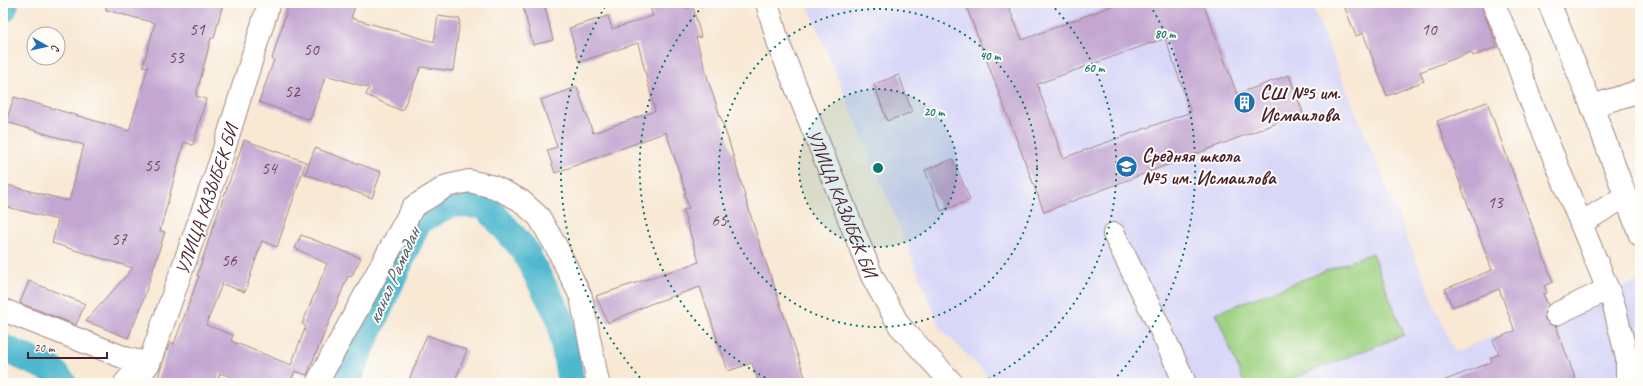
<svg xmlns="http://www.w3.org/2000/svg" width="1643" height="386" viewBox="0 0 1643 386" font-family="Caveat,sans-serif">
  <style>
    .built { fill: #d8d7f8 }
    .green { fill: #9ed282; stroke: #747856 }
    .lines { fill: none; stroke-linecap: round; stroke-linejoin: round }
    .canal { stroke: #50b8ce; stroke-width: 28 }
    .building { fill: #c3a6d1; fill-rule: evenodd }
    .minor-casing { stroke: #a18480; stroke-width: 24 }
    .minor { stroke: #fff; stroke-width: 22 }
    .ring { fill: none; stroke: #0f766e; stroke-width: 2; stroke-dasharray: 2 4 }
    .labels { text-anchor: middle; stroke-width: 4; stroke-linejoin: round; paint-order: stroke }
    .number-label { font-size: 17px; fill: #684154 }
    .poi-label { font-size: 19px; font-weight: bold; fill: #4a1f2b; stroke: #fdfcf7; text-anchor: start }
    .street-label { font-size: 19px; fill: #4a1f2b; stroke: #fdfcf7 }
    .water-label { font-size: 20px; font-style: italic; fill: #4c5c6c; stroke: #fdfcf7 }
    .centre { fill: #0f766e; stroke: #fdfcf7; stroke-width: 2 }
    .ring-label { font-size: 12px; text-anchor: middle; font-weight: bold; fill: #0f766e; stroke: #fdfcf7; stroke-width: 4; stroke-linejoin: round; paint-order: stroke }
  </style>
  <rect width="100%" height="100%" fill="#fdfcf7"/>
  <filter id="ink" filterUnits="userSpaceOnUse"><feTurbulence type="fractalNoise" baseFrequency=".025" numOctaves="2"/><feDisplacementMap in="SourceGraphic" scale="8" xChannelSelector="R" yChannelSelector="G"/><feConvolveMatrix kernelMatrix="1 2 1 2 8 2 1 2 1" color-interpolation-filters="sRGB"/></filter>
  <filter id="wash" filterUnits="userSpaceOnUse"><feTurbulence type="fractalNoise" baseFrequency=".012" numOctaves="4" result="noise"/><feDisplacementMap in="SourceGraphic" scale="16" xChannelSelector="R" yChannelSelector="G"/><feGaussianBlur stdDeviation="0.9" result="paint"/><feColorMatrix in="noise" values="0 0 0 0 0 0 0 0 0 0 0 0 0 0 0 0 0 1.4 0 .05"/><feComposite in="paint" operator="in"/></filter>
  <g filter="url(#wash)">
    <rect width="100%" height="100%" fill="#f8e8d4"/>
    <polygon class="built" points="807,3 1311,3 1454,352 1640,280 1640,383 995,383 941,329"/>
    <polygon class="green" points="1372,253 1404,335 1281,383 1244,383 1216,313"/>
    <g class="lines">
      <g class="canal">
        <polyline points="3,9 5,3"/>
        <polyline points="3,348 51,369 63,383"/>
        <polyline points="345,383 418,221 451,203 485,205 523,248 560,318 571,383"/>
      </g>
    </g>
    <g id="blocks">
      <g class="building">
        <polygon points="106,3 223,3 214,38 211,38 196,96 206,99 193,145 184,142 160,231 165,232 141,307 128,338 86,321 133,268 52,243 58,220 3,206 3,184 69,201 84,145 6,122 14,97 129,131 148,67 143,66 155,23 106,10"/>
        <polygon points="289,3 356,3 351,18 434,42 438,16 460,19 453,71 421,67 402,111 366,95 369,88 326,75 310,120 259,102 274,60 272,59"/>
        <polygon points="522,3 544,3 553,40 533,45"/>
        <polygon points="649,3 684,3 686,9 693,7 701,37 696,38 710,86 729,142 755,230 807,383 759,383 752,363 728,371 700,287 650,304 608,323 596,296 699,262 683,210 689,208 684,193 686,193 666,132 555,173 547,150 557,147 541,100 577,87 593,133 655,111 638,43 579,62 569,28 608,16 612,29 653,16"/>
        <path d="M965,3H1007L1022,40L1120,3H1203L1237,94L1289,75L1303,113L1044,212ZM1165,38L1191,112L1063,158L1037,84Z"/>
        <polygon points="1343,3 1480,3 1497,47 1473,56 1471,52 1420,72 1424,81 1387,96 1363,33 1356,36"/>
        <polygon points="899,75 912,112 887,121 874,84"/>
        <polygon points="1487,102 1553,282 1544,286 1547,293 1543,294 1548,305 1544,313 1545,319 1549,324 1556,326 1577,383 1443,383 1443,381 1492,362 1490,358 1499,354 1493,340 1515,331 1499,289 1452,307 1445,289 1492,270 1437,121"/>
        <polygon points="244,140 306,162 277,247 262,241 245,292 222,284 206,325 233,335 231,341 291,365 306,326 302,324 327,264 295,248 301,235 361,258 351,277 348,276 307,375 295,371 290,383 246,383 220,373 217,383 156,383 170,342 174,344 199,276 197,276 214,224"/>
        <polygon points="315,148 381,172 372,198 305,174"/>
        <polygon points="953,159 970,200 941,211 925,170"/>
        <polygon points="29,281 85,304 76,325 20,303"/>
        <polygon points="427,335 467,350 454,383 408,383"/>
      </g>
    </g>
  </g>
  <g filter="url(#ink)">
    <use href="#blocks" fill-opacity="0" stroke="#a18480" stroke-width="1"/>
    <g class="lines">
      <defs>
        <g id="minor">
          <path id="s1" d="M767,3L779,45L872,276L899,325L952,383"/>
          <polyline points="1493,3 1509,39 1530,99 1613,302 1627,358 1627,383"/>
          <polyline points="1549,3 1592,106 1640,235"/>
          <polyline points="1592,106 1640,91"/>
          <polyline points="1581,223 1626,196"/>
          <polyline points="1114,234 1159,326 1185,383"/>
          <polyline points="3,310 128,359 149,363"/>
          <polyline points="1556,314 1608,289"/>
          <path id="s2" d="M125,383L131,376L142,373L149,363L220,162L269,3"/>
          <polyline points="317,383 413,207 447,186 469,181 494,187 520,200 539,217 557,248 581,297 598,383"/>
        </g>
      </defs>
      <use href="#minor" class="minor-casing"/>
      <use href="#minor" class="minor"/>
    </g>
  </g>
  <circle cx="878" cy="168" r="79" fill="#0f766e" fill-opacity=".12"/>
  <g class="ring">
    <circle cx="878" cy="168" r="79"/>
    <circle cx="878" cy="168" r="159"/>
    <path d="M776 383A238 238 0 0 1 705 4M1051 4A238 238 0 0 1 980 383"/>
    <path d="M644 382A317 317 0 0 1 606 5M1150 5A317 317 0 0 1 1112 382"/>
  </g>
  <defs>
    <symbol id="building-disc" viewBox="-11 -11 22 22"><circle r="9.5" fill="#1f6fb2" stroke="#fdfcf7"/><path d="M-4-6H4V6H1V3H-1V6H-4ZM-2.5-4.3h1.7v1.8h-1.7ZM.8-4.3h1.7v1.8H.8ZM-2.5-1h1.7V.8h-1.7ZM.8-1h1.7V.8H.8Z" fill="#fff"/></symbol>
    <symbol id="school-disc" viewBox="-11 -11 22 22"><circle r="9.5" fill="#1f6fb2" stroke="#fdfcf7"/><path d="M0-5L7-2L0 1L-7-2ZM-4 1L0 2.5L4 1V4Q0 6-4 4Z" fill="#fff"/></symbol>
  </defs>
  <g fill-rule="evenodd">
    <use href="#building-disc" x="1232" y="90" width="25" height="25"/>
    <use href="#school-disc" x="1114" y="154" width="25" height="25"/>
  </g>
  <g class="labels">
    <g class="number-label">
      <text x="197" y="35">51</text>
      <text x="1429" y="35">10</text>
      <text x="311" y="55">50</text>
      <text x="176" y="63">53</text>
      <text x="292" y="97">52</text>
      <text x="152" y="171">55</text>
      <text x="269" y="174">54</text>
      <text x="1495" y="208">13</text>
      <text x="719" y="226">65</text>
      <text x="119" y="245">57</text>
      <text x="229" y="266">56</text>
    </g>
    <g class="poi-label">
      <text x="1260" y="99">СШ №5 им.<tspan x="1260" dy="22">Исмаилова</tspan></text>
      <text x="1142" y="162">Средняя школа<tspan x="1142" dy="22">№5 им. Исмаилова</tspan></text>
    </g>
    <g class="street-label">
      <text dy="7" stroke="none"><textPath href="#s2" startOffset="206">УЛИЦА КАЗЫБЕК БИ</textPath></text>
      <text dy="7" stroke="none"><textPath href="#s1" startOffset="214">УЛИЦА КАЗЫБЕК БИ</textPath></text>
    </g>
    <g class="water-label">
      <text transform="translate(393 276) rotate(-66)" y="7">канал Рамадан</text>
    </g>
  </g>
  <circle cx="878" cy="168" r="6" class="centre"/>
  <g class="ring-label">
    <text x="1165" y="38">80 m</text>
    <text x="990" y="60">40 m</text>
    <text x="1094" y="72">60 m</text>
    <text x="934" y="116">20 m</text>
  </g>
  <rect width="1643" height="386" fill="none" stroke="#fdfcf7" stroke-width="16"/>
  <g transform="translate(46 46) rotate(98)"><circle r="19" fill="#fdfcf7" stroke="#b5a4a5"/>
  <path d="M0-3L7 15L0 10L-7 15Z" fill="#1f6fb2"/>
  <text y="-6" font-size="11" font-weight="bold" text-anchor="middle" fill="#4a1f2b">С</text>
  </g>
  <path d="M28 352v6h79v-6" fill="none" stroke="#4a1f2b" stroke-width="2"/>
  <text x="34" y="352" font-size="12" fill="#4a1f2b" stroke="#fdfcf7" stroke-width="3" paint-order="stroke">20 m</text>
</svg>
